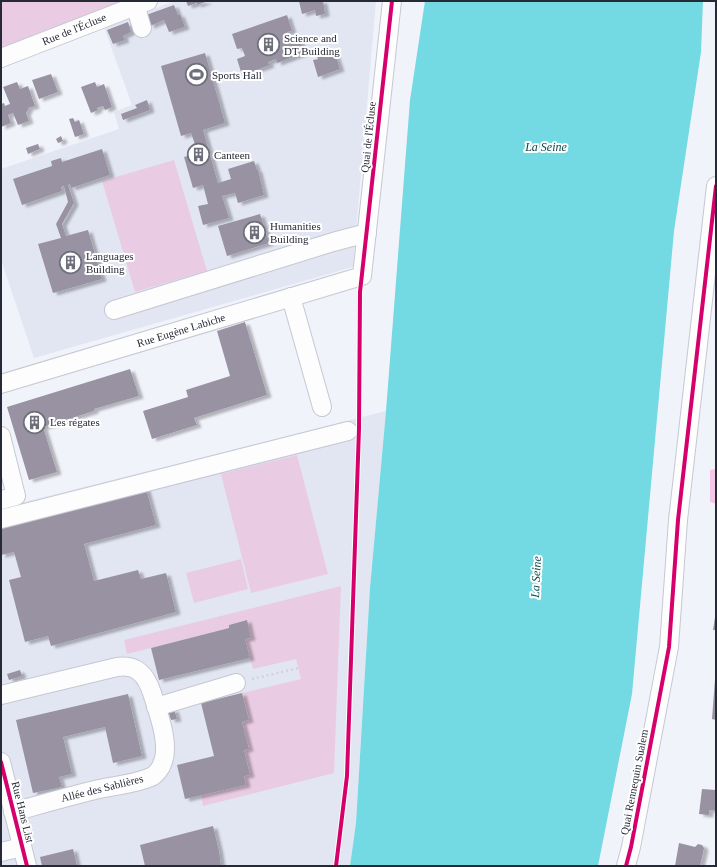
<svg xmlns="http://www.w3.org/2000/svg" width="717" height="867" viewBox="0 0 717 867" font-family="Georgia,serif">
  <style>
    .built { fill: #e2e6f2 }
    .green { fill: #e9cce3 }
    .forest { fill: #f4c7e8 }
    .water { fill: #73d9e2 }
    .building { fill: #9892a2; filter: url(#shadow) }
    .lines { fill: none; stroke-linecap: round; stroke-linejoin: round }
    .minor-casing { stroke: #c5c8d2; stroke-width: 20 }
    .path { stroke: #d2d3d8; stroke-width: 2.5; stroke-dasharray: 2 3; stroke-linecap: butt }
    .minor { stroke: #fdfdfe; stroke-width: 18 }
    .cycleway-casing { stroke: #fff; stroke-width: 6 }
    .cycleway { stroke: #d6006c; stroke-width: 4 }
    .labels { text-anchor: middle; stroke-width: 4; stroke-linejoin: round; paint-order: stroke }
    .street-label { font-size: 11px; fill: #262936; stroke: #fff }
    .poi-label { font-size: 11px; fill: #262936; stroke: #fff; text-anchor: start }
    .water-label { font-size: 12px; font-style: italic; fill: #05474b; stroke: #fff }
  </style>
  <defs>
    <filter id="shadow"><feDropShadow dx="4.5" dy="2.5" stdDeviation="1" flood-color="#0004"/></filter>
  </defs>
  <rect width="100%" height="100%" fill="#f1f3fb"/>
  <g class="built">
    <polygon points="175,1 376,1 353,267 34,358 1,260 1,169 119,129 114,112 132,105 104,27"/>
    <polygon points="386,411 370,588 356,823 350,866 1,866 1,508"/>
  </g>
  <g class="green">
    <polygon points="1,1 134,1 1,58"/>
    <polygon points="174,160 207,271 135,292 102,181"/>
    <polygon points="297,455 328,574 251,593 221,474"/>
    <polygon points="241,559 248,589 194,603 186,573"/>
    <polygon points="341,586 334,773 203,806 201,795 246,785 244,776 250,774 244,750 249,748 242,722 249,720 242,693 301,679 296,659 253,669 245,639 251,638 246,620 229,625 229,628 127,654 124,640"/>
  </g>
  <polygon class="forest" points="716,469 716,504 710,502 710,470"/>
  <polygon class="water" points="425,1 703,1 701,52 674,231 632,694 598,866 350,866 356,823 370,588 386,411 410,100"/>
  <g class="building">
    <polygon points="186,1 208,1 197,5 197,3 188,6"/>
    <polygon points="299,1 323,1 325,14 316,16 315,10 302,14"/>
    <polygon points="174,5 178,15 180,14 185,27 169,32 164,20 150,26 146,15"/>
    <polygon points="287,15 292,31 287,32 290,41 299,38 304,53 277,63 276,59 268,62 270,65 242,75 237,59 245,56 242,48 237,49 232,34"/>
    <polygon points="128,22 131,32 123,36 125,40 113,44 107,30"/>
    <polygon points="333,48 340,69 318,77 313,60 318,59 316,54"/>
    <polygon points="205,53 225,123 203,130 218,183 231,179 228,169 254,161 257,170 258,170 264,195 238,203 235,193 222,196 229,218 203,225 198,206 208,204 203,185 193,188 184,157 198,153 191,133 181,136 161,66"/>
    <polygon points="51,74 58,92 39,99 32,80"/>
    <polygon points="17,82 20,89 28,86 35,106 28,108 28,110 26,113 29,121 18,125 13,113 8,115 11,123 1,127 1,104 4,103 5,106 10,104 3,87"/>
    <polygon points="95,82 97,87 104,84 112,107 105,110 103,106 97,108 98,110 91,113 81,87"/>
    <polygon points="147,100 150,110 123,120 121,114 137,108 135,105"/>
    <polygon points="73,118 75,122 79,120 84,134 75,137 69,119"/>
    <polygon points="61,136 63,141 58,143 56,139"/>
    <polygon points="38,144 40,149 28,154 26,148"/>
    <polygon points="102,149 110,175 71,188 70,184 68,185 74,203 62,224 66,236 88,230 102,279 53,293 38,244 61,238 56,224 68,202 64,186 61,187 62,191 22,205 13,179 52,166 51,161 61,158 62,162"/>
    <polygon points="260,214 269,243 227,256 218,226"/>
    <polygon points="245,322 267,395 194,418 197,425 152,439 143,411 188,397 186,390 230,376 217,331"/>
    <polygon points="130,369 139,396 94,409 94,411 43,427 57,472 29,480 7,407"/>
    <polygon points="145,485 156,525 84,544 94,581 138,570 141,579 166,573 176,612 51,646 48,636 25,642 9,580 21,577 14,552 1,555 1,523"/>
    <polygon points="715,617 716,617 716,630 713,630"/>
    <polygon points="247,620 251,638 245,639 250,658 159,680 151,648 229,628 229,625"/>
    <polygon points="20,670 22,676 9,680 7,674"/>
    <polygon points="715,679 716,679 716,720 712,719"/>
    <polygon points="242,693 249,720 242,722 249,749 244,750 250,775 244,776 246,785 185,799 177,765 214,756 201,703"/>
    <polygon points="128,694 142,756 113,763 105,727 63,737 72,774 59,777 62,787 33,793 16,720"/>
    <polygon points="174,709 177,719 171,720 168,711"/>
    <polygon points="702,789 716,790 716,810 709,810 709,815 699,814"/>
    <polygon points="213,826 219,851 221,866 145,866 140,845"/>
    <polygon points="679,843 695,847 698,844 702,845 704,848 700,866 675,866"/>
    <polygon points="73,849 77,866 42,866 40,857"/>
  </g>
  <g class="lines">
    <defs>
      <g id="minor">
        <polyline points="134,1 142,28"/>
        <polyline points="1,58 148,1"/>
        <polyline points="291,297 322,407"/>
        <polyline points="114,310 333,242 367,233"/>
        <polyline points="1,384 362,276 392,1"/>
        <polyline points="1,436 16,496 1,500"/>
        <polyline points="1,519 348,431"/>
        <path d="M1,695L117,667C137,664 146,675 152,693C158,712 171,746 162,764C161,768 156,774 153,776C137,784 116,785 99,789C70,796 42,804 13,812"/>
        <polyline points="156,707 236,683"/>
        <polyline points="1,762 27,866"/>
        <polyline points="1,852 22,847"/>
        <polyline points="626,866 631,847 669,647 678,520 716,186"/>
      </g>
    </defs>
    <use href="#minor" class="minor-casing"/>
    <polyline class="path" points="252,679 299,668"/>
    <use href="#minor" class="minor"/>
    <defs>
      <g id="cycleway">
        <polyline points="1,762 27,866"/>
        <polyline points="336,866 347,776 359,429 360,292 392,1"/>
        <polyline points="626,866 631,847 669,647 678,520 716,186"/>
      </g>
    </defs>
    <use href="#cycleway" class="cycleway-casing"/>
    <use href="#cycleway" class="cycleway"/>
  </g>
  <defs>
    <symbol id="building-ring" viewBox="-11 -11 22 22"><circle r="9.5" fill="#fff" stroke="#6d707b" stroke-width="1.5"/><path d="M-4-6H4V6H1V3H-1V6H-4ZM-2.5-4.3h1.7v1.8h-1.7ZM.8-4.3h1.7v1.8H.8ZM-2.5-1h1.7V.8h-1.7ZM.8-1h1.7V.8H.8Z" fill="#6d707b"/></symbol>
    <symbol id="stadium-ring" viewBox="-11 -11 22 22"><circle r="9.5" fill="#fff" stroke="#6d707b" stroke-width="1.5"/><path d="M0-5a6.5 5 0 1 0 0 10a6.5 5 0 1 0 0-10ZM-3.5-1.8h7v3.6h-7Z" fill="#6d707b"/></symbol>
  </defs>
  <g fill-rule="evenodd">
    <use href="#building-ring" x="256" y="32" width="25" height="25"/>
    <use href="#stadium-ring" x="184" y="62" width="25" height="25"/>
    <use href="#building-ring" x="186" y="142" width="25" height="25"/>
    <use href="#building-ring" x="242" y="220" width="25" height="25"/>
    <use href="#building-ring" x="58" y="250" width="25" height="25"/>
    <use href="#building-ring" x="22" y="410" width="25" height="25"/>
  </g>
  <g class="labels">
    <g class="street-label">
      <text transform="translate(74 29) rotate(-22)" y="4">Rue de l'Écluse</text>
      <text transform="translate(368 137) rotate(-84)" y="4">Quai de l'Écluse</text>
      <text transform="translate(181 330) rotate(-17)" y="4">Rue Eugène Labiche</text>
      <text transform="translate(634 782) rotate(-79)" y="4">Quai Rennequin Sualem</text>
      <text transform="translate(102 788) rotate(-14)" y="4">Allée des Sablières</text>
      <text transform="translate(23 812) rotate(76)" y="4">Rue Hans List</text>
    </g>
    <g class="poi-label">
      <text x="284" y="42">Science and<tspan x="284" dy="13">DT Building</tspan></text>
      <text x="212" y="79">Sports Hall</text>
      <text x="214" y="159">Canteen</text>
      <text x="270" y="230">Humanities<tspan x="270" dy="13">Building</tspan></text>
      <text x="86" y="260">Languages<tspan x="86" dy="13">Building</tspan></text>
      <text x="50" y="426">Les régates</text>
    </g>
    <g class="water-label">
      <text x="546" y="151">La Seine</text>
      <text transform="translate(536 577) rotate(-87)" y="4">La Seine</text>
    </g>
  </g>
  <rect width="717" height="867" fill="none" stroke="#262936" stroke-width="4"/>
</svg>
